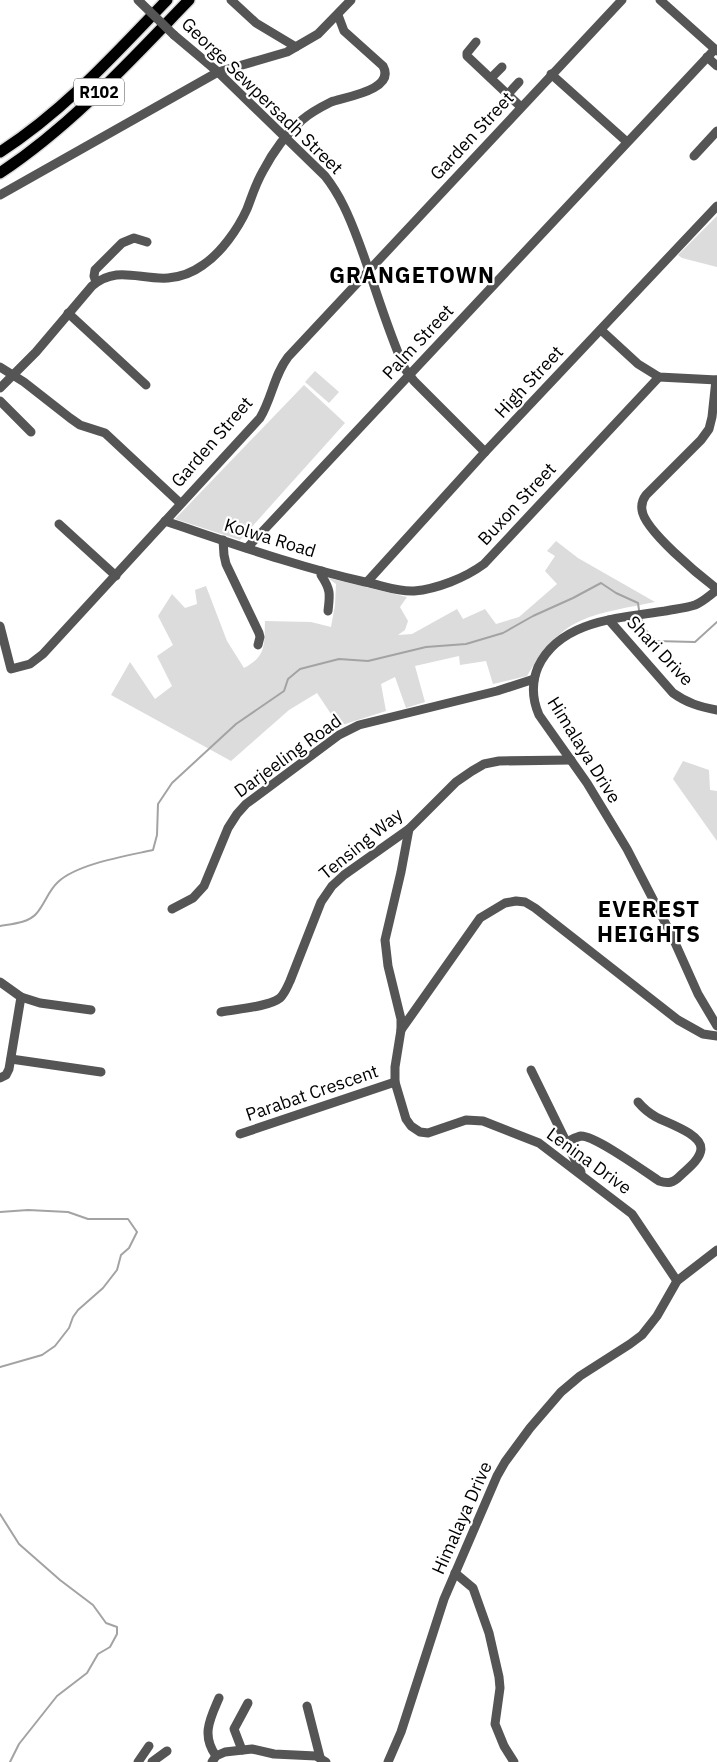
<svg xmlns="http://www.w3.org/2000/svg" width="717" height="1762" viewBox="0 0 717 1762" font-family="'IBM Plex Sans',sans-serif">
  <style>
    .green { fill: #dcdcdc }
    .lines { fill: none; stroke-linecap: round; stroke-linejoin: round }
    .stream { stroke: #a3a3a3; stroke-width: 2 }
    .major-casing { stroke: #dbdbdb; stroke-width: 14 }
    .minor { stroke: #555; stroke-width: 9 }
    .major { stroke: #000; stroke-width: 11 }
    .minor-bridge { stroke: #555; stroke-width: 9 }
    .labels { text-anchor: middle; stroke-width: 4.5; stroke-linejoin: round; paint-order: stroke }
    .shield { fill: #fff; stroke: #4c4c4c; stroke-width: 1 }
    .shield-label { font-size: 16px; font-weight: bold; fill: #000 }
    .street-label { font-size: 18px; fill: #000; stroke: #fff }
    .district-label { font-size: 22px; font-weight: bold; letter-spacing: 1px; fill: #000; stroke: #fff }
  </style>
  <rect width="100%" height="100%" fill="#fff"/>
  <g class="green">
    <polygon points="717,216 717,267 682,258 678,255"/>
    <polygon points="315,371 339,392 329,403 305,382"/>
    <polygon points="304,385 345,423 240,540 175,519"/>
    <path d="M556,541L578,558L655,602C632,607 601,611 580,621C556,632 540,654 527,676L493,684L486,661L460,665L459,656L415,666L425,702L406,708L395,677L381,684L386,711L339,726L317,693L289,710L231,761L111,695L130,662L155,699L172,686L157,656L173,645L158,616L172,594L185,608L197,604L195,590L206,586L227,641L244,668C267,656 264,645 265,621L311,622L331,627L335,605L336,584L328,578L407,597L400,607L408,621L405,630L398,635L412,634L457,609L463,619L485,609L496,624L519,617L557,584L545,571L555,556L547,551Z"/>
    <polygon points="683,761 709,770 710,790 717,791 717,841 673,779"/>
  </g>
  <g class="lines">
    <g class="stream">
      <polyline points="641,617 643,627 655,641 695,642 717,622"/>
      <path d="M0,926C11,924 28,923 36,914C45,904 48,891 58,882C77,864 126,856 153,850L157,835L158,804L172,783L236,724L284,691L288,679L300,669L339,659L368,661L426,647L466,644L503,633L533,616L573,598L601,583L616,593L638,603L639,610"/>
      <polyline points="0,1212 28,1210 68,1212 88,1219 128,1219 137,1232 129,1248 121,1255 117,1270 103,1288 78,1310 73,1317 69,1328 55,1346 42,1355 0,1367"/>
      <polyline points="0,1514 19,1544 60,1580 93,1605 106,1623 117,1627 117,1634 110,1647 98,1654 87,1673 57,1696 19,1744 10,1762"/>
    </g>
    <defs>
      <g id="major">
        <path d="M0,152C64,111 115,54 167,0"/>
        <path d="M0,173C72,125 129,62 189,0"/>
      </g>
    </defs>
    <use href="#major" class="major-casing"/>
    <g class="minor">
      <polyline points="231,0 256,23 296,47"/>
      <polyline points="660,0 717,51"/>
      <path d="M174,35L218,72L325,176C340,195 349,216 358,240C374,282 386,327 405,369L414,381L485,452"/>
      <polyline points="476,42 467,53 467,56 521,107"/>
      <polyline points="707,57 717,66"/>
      <polyline points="551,74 627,142"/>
      <polyline points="491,78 502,67"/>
      <polyline points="508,94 519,82"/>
      <polyline points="694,156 717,131"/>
      <polyline points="0,195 218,72 287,52 318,34 351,0"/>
      <polyline points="96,282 94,276 95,270 122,243 134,238 147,242"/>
      <polyline points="68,313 146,385"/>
      <polyline points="601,330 638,364 659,377 717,380"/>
      <polyline points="0,367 24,382 70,418 80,425 105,433 180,503"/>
      <path d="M716,380L712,417L709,429L701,440L646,495C643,499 641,504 642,510C644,530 700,576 717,589"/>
      <path d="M0,388L36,352L92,286C117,265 139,280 168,278C181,277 192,273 203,265C221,253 238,229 247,209C252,196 256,183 263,171C273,152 286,134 302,120C311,112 321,107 331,102C345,97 396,90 383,66L344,31L338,15"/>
      <polyline points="0,401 31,432"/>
      <path d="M165,521C231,543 298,567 365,582C381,585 398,592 414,591C437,589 465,578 484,564L659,377"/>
      <polyline points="59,524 116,576"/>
      <polyline points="223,540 224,555 226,564 259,633 260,637 258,645"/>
      <polyline points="247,548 715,49"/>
      <path d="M322,571L321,575C331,590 330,594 328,611"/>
      <polyline points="367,582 485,452 717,206"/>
      <path d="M717,590C710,595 703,602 695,605C686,608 675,609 665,611C620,618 560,620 538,667C531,684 532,699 539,715L587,783L627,849L672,936L698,994L717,1026"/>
      <path d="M609,620L673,693C687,703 700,707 717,710"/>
      <path d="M0,626L11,669L30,664L43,654L260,418C272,398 274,375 288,357L622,0"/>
      <polyline points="409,829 401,872 385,940 388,966 401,1019 401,1030 395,1067 395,1082 406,1119 411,1126 420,1132 428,1133 466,1120 483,1121 539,1143 632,1214 677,1281"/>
      <polyline points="172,909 193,898 204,886 228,828 237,814 246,804 339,735 359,725 497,691 534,679"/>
      <polyline points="0,982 21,997 9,1069 6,1075 0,1078"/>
      <polyline points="21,997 40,1003 91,1010"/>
      <path d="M221,1012C236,1009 269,1007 280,998C285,993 287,987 290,981L321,902L332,886L344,875L409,829L456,782L472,771L484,764L499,761L571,760"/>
      <polyline points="401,1030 480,918 505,903 516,901 525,902 535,908 678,1020 703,1034 717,1036"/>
      <polyline points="11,1059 101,1072"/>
      <polyline points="531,1070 581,1172"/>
      <polyline points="240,1134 395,1082"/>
      <path d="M566,1142C571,1140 576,1137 581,1136C596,1136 644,1171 659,1181C668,1184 673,1183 680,1176C687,1169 700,1160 701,1149C702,1134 667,1123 656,1117C649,1113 643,1108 638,1102"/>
      <polyline points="455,1573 473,1588 489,1633 499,1677 500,1688 495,1724 504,1746 514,1762"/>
      <polyline points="307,1706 320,1757"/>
      <polyline points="242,1750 234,1729 248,1703"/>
      <path d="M216,1756C201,1735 210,1719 219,1698"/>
      <polyline points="138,1762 149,1746"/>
      <polyline points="152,1762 167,1751"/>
      <polyline points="212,1762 216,1756 225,1752 252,1749 274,1754 316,1756 326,1762"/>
      <polyline points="388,1762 401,1732 444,1599 497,1476 505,1462 530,1428 561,1392 580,1376 630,1344 642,1335 657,1316 677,1281 717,1250"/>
    </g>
    <use href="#major" class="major"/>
    <polyline class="minor-bridge" points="138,0 174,35"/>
  </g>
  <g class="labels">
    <rect class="shield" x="74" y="78.5" width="50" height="27" rx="4"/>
    <g class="shield-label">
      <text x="99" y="98">R102</text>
    </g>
    <g class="street-label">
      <text transform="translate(262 96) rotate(44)" y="6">George Sewpersadh Street</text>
      <text transform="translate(472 136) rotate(-47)" y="6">Garden Street</text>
      <text transform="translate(418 342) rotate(-47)" y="6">Palm Street</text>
      <text transform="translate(529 382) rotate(-47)" y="6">High Street</text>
      <text transform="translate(212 442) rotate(-49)" y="6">Garden Street</text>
      <text transform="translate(517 504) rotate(-47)" y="6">Buxon Street</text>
      <text transform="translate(270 538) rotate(17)" y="6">Kolwa Road</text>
      <text transform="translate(660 651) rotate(47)" y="6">Shari Drive</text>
      <text transform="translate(584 750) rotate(58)" y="6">Himalaya Drive</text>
      <text transform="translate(288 756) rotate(-36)" y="6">Darjeeling Road</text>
      <text transform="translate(361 844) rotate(-39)" y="6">Tensing Way</text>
      <text transform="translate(312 1093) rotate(-19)" y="6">Parabat Crescent</text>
      <text transform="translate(589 1161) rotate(36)" y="6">Lenina Drive</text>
      <text transform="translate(462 1518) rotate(-66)" y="6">Himalaya Drive</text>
    </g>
    <g class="district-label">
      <text x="412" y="283">GRANGETOWN</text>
      <text x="649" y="917">EVEREST<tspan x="649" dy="25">HEIGHTS</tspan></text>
    </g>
  </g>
</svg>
